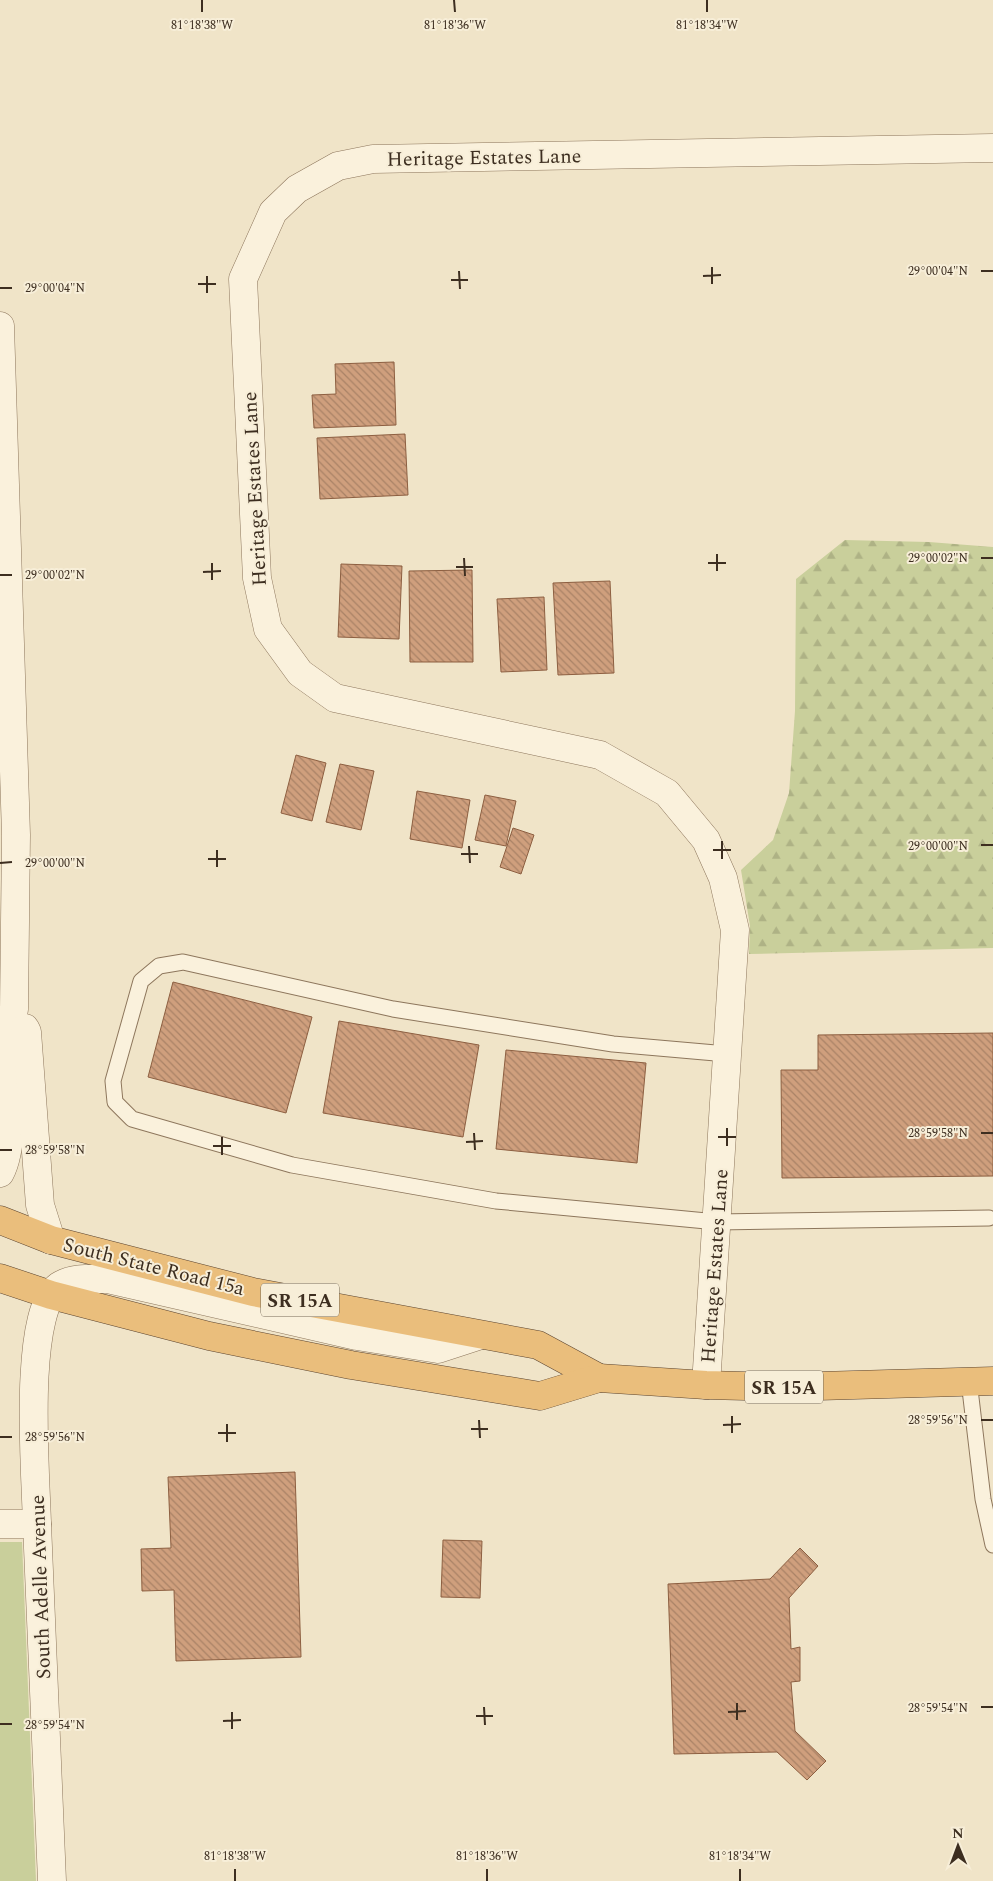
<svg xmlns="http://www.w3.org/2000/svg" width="993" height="1881" viewBox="0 0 993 1881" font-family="Spectral,serif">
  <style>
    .grass { fill: #c9cf9b }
    .forest { fill: url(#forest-firs) }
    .building { fill: url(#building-back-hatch); stroke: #8d5f41 }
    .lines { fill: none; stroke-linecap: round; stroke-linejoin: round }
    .service-casing { stroke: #8d765c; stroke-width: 17 }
    .minor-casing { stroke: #8d765c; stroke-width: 29 }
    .tertiary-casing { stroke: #8d765c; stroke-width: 29 }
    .trunk-casing { stroke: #5b4430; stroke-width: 29 }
    .service { stroke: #faf1dc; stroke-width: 15 }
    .minor { stroke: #faf1dc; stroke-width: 28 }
    .tertiary { stroke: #faf1dc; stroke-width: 28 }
    .trunk { stroke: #eabe7c; stroke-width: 28 }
    .ticks { fill: none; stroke: #3d2e20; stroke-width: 2 }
    .labels { text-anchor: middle; stroke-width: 4; stroke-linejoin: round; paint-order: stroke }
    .shield { fill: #f7eed8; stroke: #756857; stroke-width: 1 }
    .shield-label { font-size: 19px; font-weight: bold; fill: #3d2e20 }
    .street-label { font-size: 20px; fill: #3d2e20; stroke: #f7eed8 }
    .ticks-label { font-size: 12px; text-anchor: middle; fill: #3d2e20; stroke: #f7eed8; stroke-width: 4; stroke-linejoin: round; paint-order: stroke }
  </style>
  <defs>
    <pattern id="forest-firs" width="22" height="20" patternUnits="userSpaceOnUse" patternTransform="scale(1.25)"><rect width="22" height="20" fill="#c9cf9b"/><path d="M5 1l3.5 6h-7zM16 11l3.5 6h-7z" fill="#aeb285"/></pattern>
    <pattern id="building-back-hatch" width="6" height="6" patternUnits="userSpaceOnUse" patternTransform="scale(1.25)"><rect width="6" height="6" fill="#cf9f7d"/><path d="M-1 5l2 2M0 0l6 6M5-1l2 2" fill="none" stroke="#a98266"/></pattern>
  </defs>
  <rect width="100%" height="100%" fill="#f0e4c8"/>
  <polygon class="grass" points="0,1542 22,1542 36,1881 0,1881"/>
  <polygon class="forest" points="845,540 929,542 993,547 993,948 749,954 750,926 741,870 773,840 789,793 795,711 796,579"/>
  <g class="building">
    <polygon points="394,362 396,425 314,428 312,395 336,394 335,364"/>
    <polygon points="405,434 408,495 320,499 317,438"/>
    <polygon points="341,564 402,566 399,639 338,637"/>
    <polygon points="472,570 473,662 410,662 409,571"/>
    <polygon points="610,581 614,673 558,675 553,583"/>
    <polygon points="544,597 547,670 501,672 497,599"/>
    <polygon points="296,755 326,763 312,821 281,813"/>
    <polygon points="340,764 374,771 361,830 326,822"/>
    <polygon points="417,791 470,800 462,848 410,839"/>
    <polygon points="485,795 516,801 506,846 475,840"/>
    <polygon points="513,828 534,835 521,874 500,867"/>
    <polygon points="173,982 312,1017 286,1113 148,1077"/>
    <polygon points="339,1021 479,1045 463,1137 323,1113"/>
    <polygon points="993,1033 993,1176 782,1178 781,1070 818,1070 818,1035"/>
    <polygon points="506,1050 646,1063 637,1163 496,1149"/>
    <polygon points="295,1472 301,1657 176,1661 174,1590 142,1591 141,1549 171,1548 168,1477"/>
    <polygon points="443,1540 482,1541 480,1598 441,1597"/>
    <polygon points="800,1548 818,1566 789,1598 791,1649 800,1647 800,1681 791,1682 795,1731 826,1761 807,1780 777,1752 674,1754 668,1584 770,1579"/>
  </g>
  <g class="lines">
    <defs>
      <g id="service">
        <polyline points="727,1054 613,1044 393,1009 183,962 159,966 141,981 113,1081 115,1102 132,1119 292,1165 496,1201 717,1222 989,1218"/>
        <polyline points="969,1381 983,1499 993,1545"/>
      </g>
      <g id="minor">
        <polyline points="706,1385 735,930 723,878 706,840 667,793 600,755 335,698 300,673 268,629 257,578 243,279 273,212 297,189 338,166 373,159 993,148"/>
        <polyline points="37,1524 52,1881"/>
      </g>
      <g id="tertiary">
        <path d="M0,326L16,835L14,1009L11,1027C11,1062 16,1145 0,1173"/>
        <polyline points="25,1028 27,1032 40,1205 51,1240"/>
        <path d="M0,1524H37C36,1478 22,1313 59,1286C73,1277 92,1279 108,1279L357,1336L438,1349L481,1335"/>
      </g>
      <g id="trunk">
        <polyline points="0,1220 51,1240 253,1292 538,1345 599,1378"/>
        <polyline points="0,1278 51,1295 209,1336 351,1365 540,1396 599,1378 706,1385 784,1387 993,1381"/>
      </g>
    </defs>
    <use href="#service" class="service-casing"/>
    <use href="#minor" class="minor-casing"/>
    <use href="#tertiary" class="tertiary-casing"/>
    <use href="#trunk" class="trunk-casing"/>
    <use href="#service" class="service"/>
    <use href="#minor" class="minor"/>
    <use href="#tertiary" class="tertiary"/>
    <use href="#trunk" class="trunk"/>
  </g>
  <path class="ticks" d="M202,0V12M454,0L455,12M707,0V12M712,267V284M459,271L460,289M981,271H993M207,276V293M703,276L721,275M451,280H468M198,284H216M0,288H12M717,554V571M464,558L465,576M981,558H993M212,563V580M708,563H726M456,567H473M203,572L221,571M0,575H12M722,841V859M981,845H993M469,846L470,863M217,850V867M713,850H731M461,854H478M208,859H226M0,863L12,862M727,1128V1146M474,1133L475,1150M981,1133H993M222,1137V1155M718,1137H736M466,1142L483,1141M213,1146H231M0,1150H12M732,1416V1433M479,1420L480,1438M981,1420H993M227,1424V1442M723,1425L741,1424M471,1429H488M218,1433H236M0,1437H12M737,1703V1720M484,1707L485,1725M981,1707H993M232,1712V1729M728,1712L746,1711M476,1716H493M223,1721L241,1720M0,1724H12M235,1869V1881M487,1869V1881M740,1869V1881"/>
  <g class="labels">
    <g class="shield">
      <rect x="261" y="1283.5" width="78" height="33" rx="4"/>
      <rect x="745" y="1370.5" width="78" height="33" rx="4"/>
    </g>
    <g class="shield-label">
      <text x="300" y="1307">SR 15A</text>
      <text x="784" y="1394">SR 15A</text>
    </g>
    <g class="street-label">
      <text transform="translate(484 157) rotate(-1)" y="7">Heritage Estates Lane</text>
      <text transform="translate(254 489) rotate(-93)" y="7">Heritage Estates Lane</text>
      <text transform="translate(154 1266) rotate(14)" y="7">South State Road 15a</text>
      <text transform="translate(714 1266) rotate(-86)" y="7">Heritage Estates Lane</text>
      <text transform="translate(40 1587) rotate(-92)" y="7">South Adelle Avenue</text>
    </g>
  </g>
  <g class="ticks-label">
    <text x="202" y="29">81°18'38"W</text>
    <text x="455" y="29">81°18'36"W</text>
    <text x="707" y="29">81°18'34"W</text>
    <text x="938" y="275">29°00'04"N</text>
    <text x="55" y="292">29°00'04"N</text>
    <text x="938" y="562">29°00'02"N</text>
    <text x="55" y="579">29°00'02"N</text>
    <text x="938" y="850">29°00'00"N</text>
    <text x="55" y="867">29°00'00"N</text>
    <text x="938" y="1137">28°59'58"N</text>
    <text x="55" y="1154">28°59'58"N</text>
    <text x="938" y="1424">28°59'56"N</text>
    <text x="55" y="1441">28°59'56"N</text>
    <text x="938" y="1712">28°59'54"N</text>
    <text x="55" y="1729">28°59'54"N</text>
    <text x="235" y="1860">81°18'38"W</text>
    <text x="487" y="1860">81°18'36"W</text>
    <text x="740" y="1860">81°18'34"W</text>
  </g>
  <g transform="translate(958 1846) rotate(359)" stroke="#f7eed8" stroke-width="4" paint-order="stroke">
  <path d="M0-4L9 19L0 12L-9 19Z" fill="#3d2e20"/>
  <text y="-8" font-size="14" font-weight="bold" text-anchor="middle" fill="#3d2e20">N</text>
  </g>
</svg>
